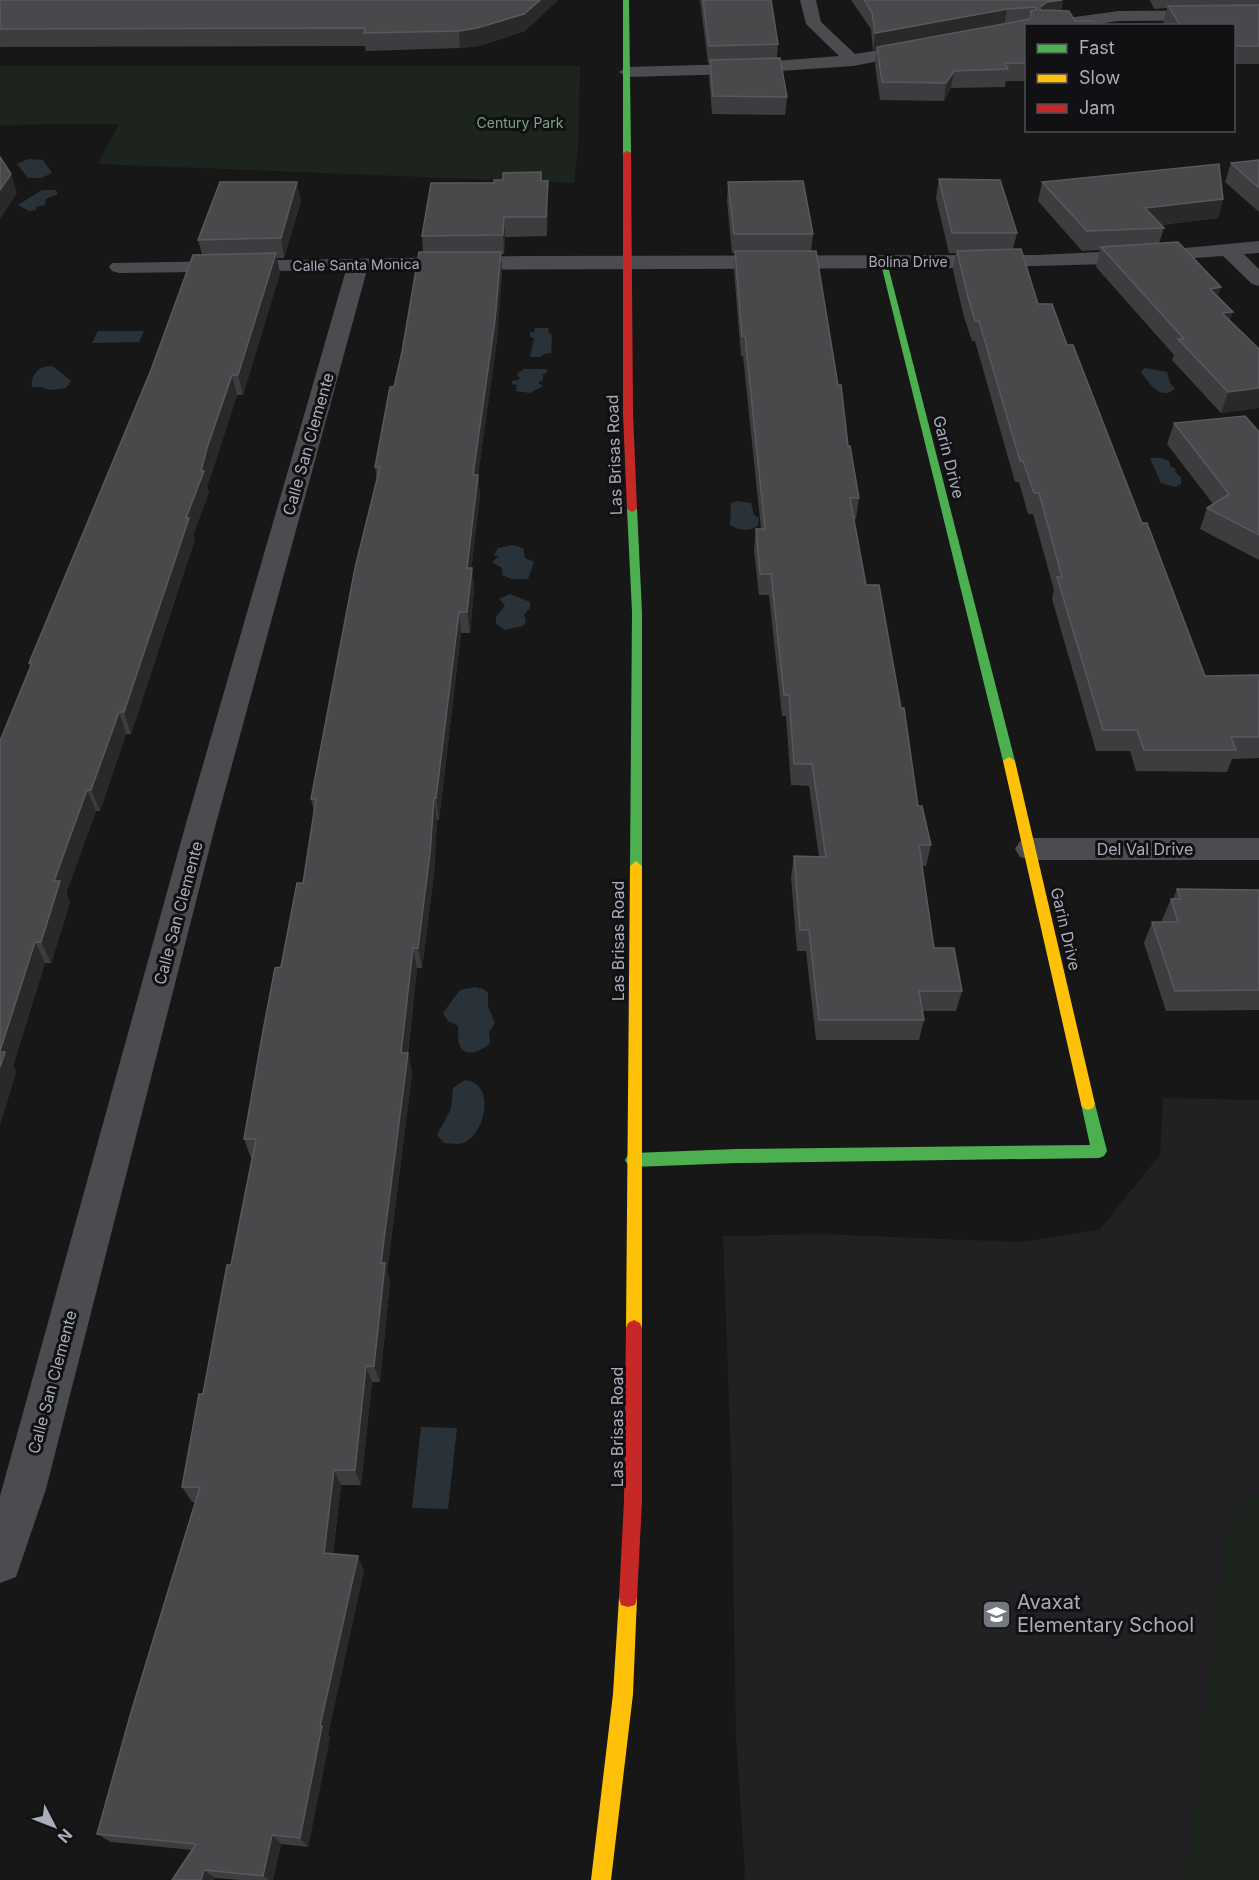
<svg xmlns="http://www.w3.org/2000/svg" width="1259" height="1880" viewBox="0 0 1259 1880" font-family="Inter,sans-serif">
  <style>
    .built { fill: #212123 }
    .green { fill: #1d241e }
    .water { fill: #2a3239 }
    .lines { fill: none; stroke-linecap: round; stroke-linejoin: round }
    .street { fill: #4b4c50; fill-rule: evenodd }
    .fast { fill: #4caf50; fill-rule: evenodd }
    .slow { fill: #ffc107; fill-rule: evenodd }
    .jam { fill: #c62828; fill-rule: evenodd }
    .wall { fill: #3d3d3f }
    .shaded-wall { fill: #29292a }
    .building { fill: #49494c; stroke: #58595d; stroke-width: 1.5 }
    .labels { text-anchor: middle; stroke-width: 6; stroke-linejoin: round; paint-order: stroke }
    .far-park-label { font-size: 14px; fill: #7fa381; stroke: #111113 }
    .far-street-label { font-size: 14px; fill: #a8adb8; stroke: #111113 }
    .street-label { font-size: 16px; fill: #a8adb8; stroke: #111113 }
    .near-poi-label { font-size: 20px; fill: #a8adb8; stroke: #111113; text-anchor: start }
  </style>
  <rect width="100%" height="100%" fill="#171717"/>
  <polygon class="built" points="1163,1098 1259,1100 1259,1880 744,1880 745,1871 736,1739 732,1488 723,1236 821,1234 1020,1242 1099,1230 1160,1155"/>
  <g class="green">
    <polygon points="0,66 580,66 578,149 574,183 98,164 119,124 0,125"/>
    <polygon points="1259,1493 1259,1880 1185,1880 1228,1524 1234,1514 1246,1510 1238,1495"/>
  </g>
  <g class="water">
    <polygon points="28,159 43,160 52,173 41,178 28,178 17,164"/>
    <polygon points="56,190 58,194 46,199 45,205 36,207 36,210 29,211 18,205 42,190"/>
    <polygon points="535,328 549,328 548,332 552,335 551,353 544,354 540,357 530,357 534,338 530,337 530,332 534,332"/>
    <polygon points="98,331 144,331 139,342 92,343"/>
    <path d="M50,366L54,367L71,381L66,388L50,390L41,387H32C31,377 36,367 50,366Z"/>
    <path d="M1145,368L1167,372L1170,383L1175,389C1160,401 1149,383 1141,372Z"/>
    <polygon points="524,369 546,369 548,371 543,375 543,380 538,383 543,386 530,393 516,391 517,385 512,384 512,381 520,379 517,374"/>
    <polygon points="1150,458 1161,458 1169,461 1171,467 1176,469 1175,472 1181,477 1181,484 1175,487 1161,483"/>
    <path d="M737,501L751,503L754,515L759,518L758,526C749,531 740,531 730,525L731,503Z"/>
    <polygon points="512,545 523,548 525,558 534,562 528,579 512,579 502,575 502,568 492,562 499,556 494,555 498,548"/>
    <polygon points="510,594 530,602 530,608 524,615 526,622 523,626 504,630 496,623 496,617 505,605 499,599"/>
    <path d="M475,987L483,989L488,993V1006L495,1023L489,1032L490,1043C483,1050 466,1059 460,1046C457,1040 459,1032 458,1026L448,1021L443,1013L460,990Z"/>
    <path d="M465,1080C497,1084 485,1135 463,1143C457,1145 450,1143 444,1143L437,1135L451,1109L453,1088Z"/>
    <polygon points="421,1427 457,1428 448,1509 412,1508"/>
  </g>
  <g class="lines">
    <g class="street">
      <polygon points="800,0 816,0 821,22 855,54 921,43 929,48 921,53 853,66 738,74 627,77 619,72 627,67 738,64 839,56 806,24"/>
      <polygon points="1259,10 1259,20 1119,21 1083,26 1038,26 1045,21 1119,11"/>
      <polygon points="1259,241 1259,253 1244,254 1259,269 1259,286 1252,284 1223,256 1110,264 961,268 367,270 215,827 46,1489 16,1577 0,1583 0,1496 185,827 346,270 119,273 112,271 109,267 112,263 528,256 1036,255 1185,248"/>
      <polygon points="1031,838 1259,838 1259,860 1031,860 1020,857 1015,849 1020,841"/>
    </g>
    <g class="fast">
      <polygon points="623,0 629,0 631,153 627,155 623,153"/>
      <polygon points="880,260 887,262 1015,761 1009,765 1003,761"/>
      <polygon points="632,506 637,509 642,612 642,866 636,871 630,866 632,612 627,509"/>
      <polygon points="1088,1098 1093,1100 1095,1104 1107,1151 1104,1156 1099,1158 737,1163 633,1167 628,1165 625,1160 628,1155 633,1153 737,1149 1090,1145 1081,1104 1083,1100"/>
    </g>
    <g class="slow">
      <polygon points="1009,757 1015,761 1095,1104 1093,1108 1088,1110 1083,1108 1081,1104 1003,761"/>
      <polygon points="636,861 642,866 642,1328 640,1333 634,1336 628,1333 626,1328 630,866"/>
      <polygon points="628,1589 635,1591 637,1598 633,1694 611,1880 591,1880 613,1694 619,1598 621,1591"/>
    </g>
    <g class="jam">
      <polygon points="627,151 631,153 633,413 637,509 632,512 627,509 623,413 623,153"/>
      <polygon points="634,1320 640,1323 642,1328 642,1501 637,1598 635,1605 628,1607 621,1605 619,1598 624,1501 626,1328 628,1323"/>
    </g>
  </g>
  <g class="wall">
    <polygon points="0,0 558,0 525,31 479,46 460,48 366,51 365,46 0,47"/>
    <polygon points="700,0 771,0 778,44 777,58 787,97 785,115 712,114 709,77 710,63 708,63"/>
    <polygon points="851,0 1063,0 1061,11 1026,26 1026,81 1006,81 1005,87 951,88 944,101 880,100 875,65 877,50 873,51 871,29"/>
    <polygon points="1150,0 1259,0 1259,64 1233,64 1233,26 1165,26 1163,23 1167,8 1154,9"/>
    <polygon points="1259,160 1259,212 1225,182 1231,163"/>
    <polygon points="541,172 542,181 548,181 548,200 547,236 505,237 504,254 501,254 502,272 497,340 478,475 480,496 471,568 472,568 474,589 470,633 461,633 439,820 437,820 434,874 422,968 417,968 408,1053 412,1073 387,1272 390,1281 380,1382 372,1382 361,1485 341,1485 333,1553 364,1570 328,1735 330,1737 308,1847 281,1844 273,1880 240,1880 215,1878 172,1880 192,1850 111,1842 97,1834 195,1502 192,1502 182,1487 203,1394 231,1265 252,1158 251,1158 244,1139 281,967 303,883 314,813 311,799 377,481 375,467 402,352 423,252 422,236 494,183"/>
    <polygon points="939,179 1017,233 1013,249 1038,304 1067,345 1142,523 1205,676 1259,675 1259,758 1232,759 1227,772 1136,771 1130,751 1096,751 1052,599 1054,590 1033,514 1028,514 1019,482 1015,482 975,341 972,341 964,317 953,270 956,253 949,253 936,198"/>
    <polygon points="728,182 813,234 811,251 848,446 859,498 856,519 854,519 866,585 918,806 931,845 926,866 922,866 934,948 962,991 956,1011 922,1011 924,1020 919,1040 816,1040 806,951 797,951 791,877 794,856 819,857 809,786 791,785 786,716 782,716 769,595 759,595 754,550 756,529 761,529 743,356 741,356 734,271 735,253 732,253 727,201"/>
    <polygon points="1042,182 1223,199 1218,218 1161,225 1164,228 1159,243 1218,297 1230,321 1259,349 1259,408 1221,413 1172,360 1174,355 1096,267 1100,250 1082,251 1038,201"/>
    <polygon points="301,201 284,258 277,258 280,273 243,395 237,395 213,469 207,486 209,492 193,535 195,539 131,734 126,734 100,811 96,811 66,893 70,902 51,963 45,963 13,1066 16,1072 0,1125 0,741 30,667 29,663 202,254 198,240"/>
    <polygon points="1174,423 1259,432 1259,560 1200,529 1207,508 1213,504 1167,444"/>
    <polygon points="1177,889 1259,890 1259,1010 1166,1011 1144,943 1152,922 1162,922 1162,920 1171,899 1173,899"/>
  </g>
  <g class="shaded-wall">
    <polygon points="540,0 558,0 525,31 479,46 460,48 459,31"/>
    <polygon points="1063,0 1059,17 1037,24 1040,7 1047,2"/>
    <polygon points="1007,9 1004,26 877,47 877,50 873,51 875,33"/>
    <polygon points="954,71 951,88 944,101 946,83"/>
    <polygon points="11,174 17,193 0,219 0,190"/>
    <polygon points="548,181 548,200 547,236 546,217"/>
    <polygon points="297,182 301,201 284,258 281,238"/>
    <polygon points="1223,199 1218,218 1140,227 1145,208"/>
    <polygon points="504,217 505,237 504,254 503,235"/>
    <polygon points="501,252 502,272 497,340 475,496 473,475"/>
    <polygon points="276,253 280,273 243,395 238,375"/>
    <polygon points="1221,287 1214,307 1210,289"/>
    <polygon points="1233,312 1226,332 1222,313"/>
    <polygon points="232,375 237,395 213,469 207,486 209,492 193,535 195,539 131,734 124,712 186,518 207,448"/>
    <polygon points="1259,388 1259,408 1221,413 1228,392"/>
    <polygon points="478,475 480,496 469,589 467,568"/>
    <polygon points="472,568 474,589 470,633 467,612"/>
    <polygon points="459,612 461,633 439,820 436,798"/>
    <polygon points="119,712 126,734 100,811 91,790"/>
    <polygon points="87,790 96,811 66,894 70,902 51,963 41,942 54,881"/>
    <polygon points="434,798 437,820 434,874 422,968 418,948"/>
    <polygon points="35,942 45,963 13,1066 16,1072 0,1125 0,1051"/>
    <polygon points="413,948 417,968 407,1056 408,1053 412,1073 387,1272 390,1281 380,1382 374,1366 381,1263 401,1053"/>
    <polygon points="366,1366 372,1382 361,1485 355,1470"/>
    <polygon points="334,1470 341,1485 331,1566 324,1553"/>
    <polygon points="358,1556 364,1570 328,1735 330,1737 308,1847 300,1838 320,1726"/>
    <polygon points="272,1835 281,1844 273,1880 269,1880 263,1876"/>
    <polygon points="204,1870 215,1878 214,1880 201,1880"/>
  </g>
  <g class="building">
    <polygon points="0,0 540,0 524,14 477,28 459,31 364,33 365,28 0,29"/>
    <polygon points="703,0 771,0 778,44 709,46"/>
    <polygon points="864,0 1062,0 1047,2 1040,7 1040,10 1069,11 1075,21 1094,21 1096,26 1026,26 1026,63 1005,63 1008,69 954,71 946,83 882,82 877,47 1030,19 1031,11 1036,10 1036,7 1007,9 875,33 872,12"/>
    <polygon points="1259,5 1259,46 1233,46 1233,26 1181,26 1168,6"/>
    <polygon points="780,58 787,97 713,96 710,60"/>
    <polygon points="0,157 11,174 0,190"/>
    <polygon points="1259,160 1259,188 1231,163"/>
    <polygon points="1219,164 1223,199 1145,208 1164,228 1087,231 1042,182"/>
    <polygon points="541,172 541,181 548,181 546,217 504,217 503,235 422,236 431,183 494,183 494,180 503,180 503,173"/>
    <polygon points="939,179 1000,180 1017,233 952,233"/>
    <polygon points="803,181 813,234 734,234 728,182"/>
    <polygon points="220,182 297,182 281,238 198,240"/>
    <polygon points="1178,242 1221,287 1210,289 1233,312 1222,313 1259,349 1259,388 1228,392 1178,339 1184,339 1101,247"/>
    <polygon points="1021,249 1038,304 1052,304 1067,345 1073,345 1142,523 1147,523 1205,676 1259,675 1259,737 1231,737 1236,750 1144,750 1137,730 1103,730 1057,577 1062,577 1039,493 1034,493 1023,461 1020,461 979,321 975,321 968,297 957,251"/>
    <polygon points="735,251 816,251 838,385 841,385 848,446 850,446 859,498 850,498 866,585 879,585 901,708 904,708 918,806 922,806 931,845 919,845 934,948 954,948 962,991 919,991 924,1020 819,1020 809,930 800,930 794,856 826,857 812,764 794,764 789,695 784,695 771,574 760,574 756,529 765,529 745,336 742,336"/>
    <polygon points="419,252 501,252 495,320 473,475 478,475 467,568 472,568 467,612 459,612 436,798 434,798 430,853 418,948 413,948 401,1053 408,1053 381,1263 385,1263 374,1366 366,1366 355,1470 334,1470 324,1553 358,1556 320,1726 322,1726 300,1838 272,1835 263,1876 204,1870 201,1880 172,1880 196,1844 97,1834 132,1709 200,1487 182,1487 199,1394 203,1394 227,1265 231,1265 256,1139 244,1139 263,1031 275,968 281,967 297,883 303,883 316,799 311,799 355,568 380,467 375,467 390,387 394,387 402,352"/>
    <polygon points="276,253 238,375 232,375 207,448 201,471 204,471 186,518 189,518 124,712 119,712 91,790 87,790 54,881 60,881 41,942 35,942 0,1051 0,741 32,663 29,663 151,370 193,255"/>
    <polygon points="1245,416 1259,432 1259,535 1207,508 1229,494 1174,423"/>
    <polygon points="1177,889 1259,890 1259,990 1175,991 1152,922 1178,922 1171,899 1181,899"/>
    <polygon points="0,1052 5,1052 0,1067"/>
  </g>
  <defs>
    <symbol id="school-square" viewBox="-11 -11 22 22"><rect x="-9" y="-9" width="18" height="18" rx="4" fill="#757880" stroke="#111113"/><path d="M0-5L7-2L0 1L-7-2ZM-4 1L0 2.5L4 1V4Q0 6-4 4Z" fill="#fff"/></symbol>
  </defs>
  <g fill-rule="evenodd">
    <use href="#school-square" x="980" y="1598" width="33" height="33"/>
  </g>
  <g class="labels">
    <g class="far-park-label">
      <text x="520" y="128">Century Park</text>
    </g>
    <g class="far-street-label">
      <text x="908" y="267">Bolina Drive</text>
      <text transform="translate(356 265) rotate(-1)" y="5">Calle Santa Monica</text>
    </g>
    <g class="street-label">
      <text transform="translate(308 444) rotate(-74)" y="6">Calle San Clemente</text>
      <text transform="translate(614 455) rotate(-92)" y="6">Las Brisas Road</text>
      <text transform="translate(949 457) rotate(76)" y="6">Garin Drive</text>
      <text x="1145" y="855">Del Val Drive</text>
      <text transform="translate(178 913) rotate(-75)" y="6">Calle San Clemente</text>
      <text transform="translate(1066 929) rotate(77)" y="6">Garin Drive</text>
      <text transform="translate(618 941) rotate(-90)" y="6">Las Brisas Road</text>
      <text transform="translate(52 1382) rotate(-75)" y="6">Calle San Clemente</text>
      <text transform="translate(617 1427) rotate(-90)" y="6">Las Brisas Road</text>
    </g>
    <g class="near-poi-label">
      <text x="1017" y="1609">Avaxat<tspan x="1017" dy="23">Elementary School</tspan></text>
    </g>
  </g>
  <rect x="1025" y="24" width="210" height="108" fill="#111113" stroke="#4d4f55" stroke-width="1.5"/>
  <rect x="1037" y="44" width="30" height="9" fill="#4caf50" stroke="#4d4f55" stroke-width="1.5"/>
  <text x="1079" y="54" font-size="18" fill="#a8adb8">Fast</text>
  <rect x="1037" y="74" width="30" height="9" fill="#ffc107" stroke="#4d4f55" stroke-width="1.5"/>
  <text x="1079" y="84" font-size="18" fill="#a8adb8">Slow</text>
  <rect x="1037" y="104" width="30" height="9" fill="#c62828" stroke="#4d4f55" stroke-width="1.5"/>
  <text x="1079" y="114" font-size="18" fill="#a8adb8">Jam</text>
  <g transform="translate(54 1826) rotate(132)" stroke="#111113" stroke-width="4.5" paint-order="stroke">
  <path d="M0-4.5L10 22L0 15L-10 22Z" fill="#a8adb8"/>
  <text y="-9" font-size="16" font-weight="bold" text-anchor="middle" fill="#a8adb8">N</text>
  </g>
</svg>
